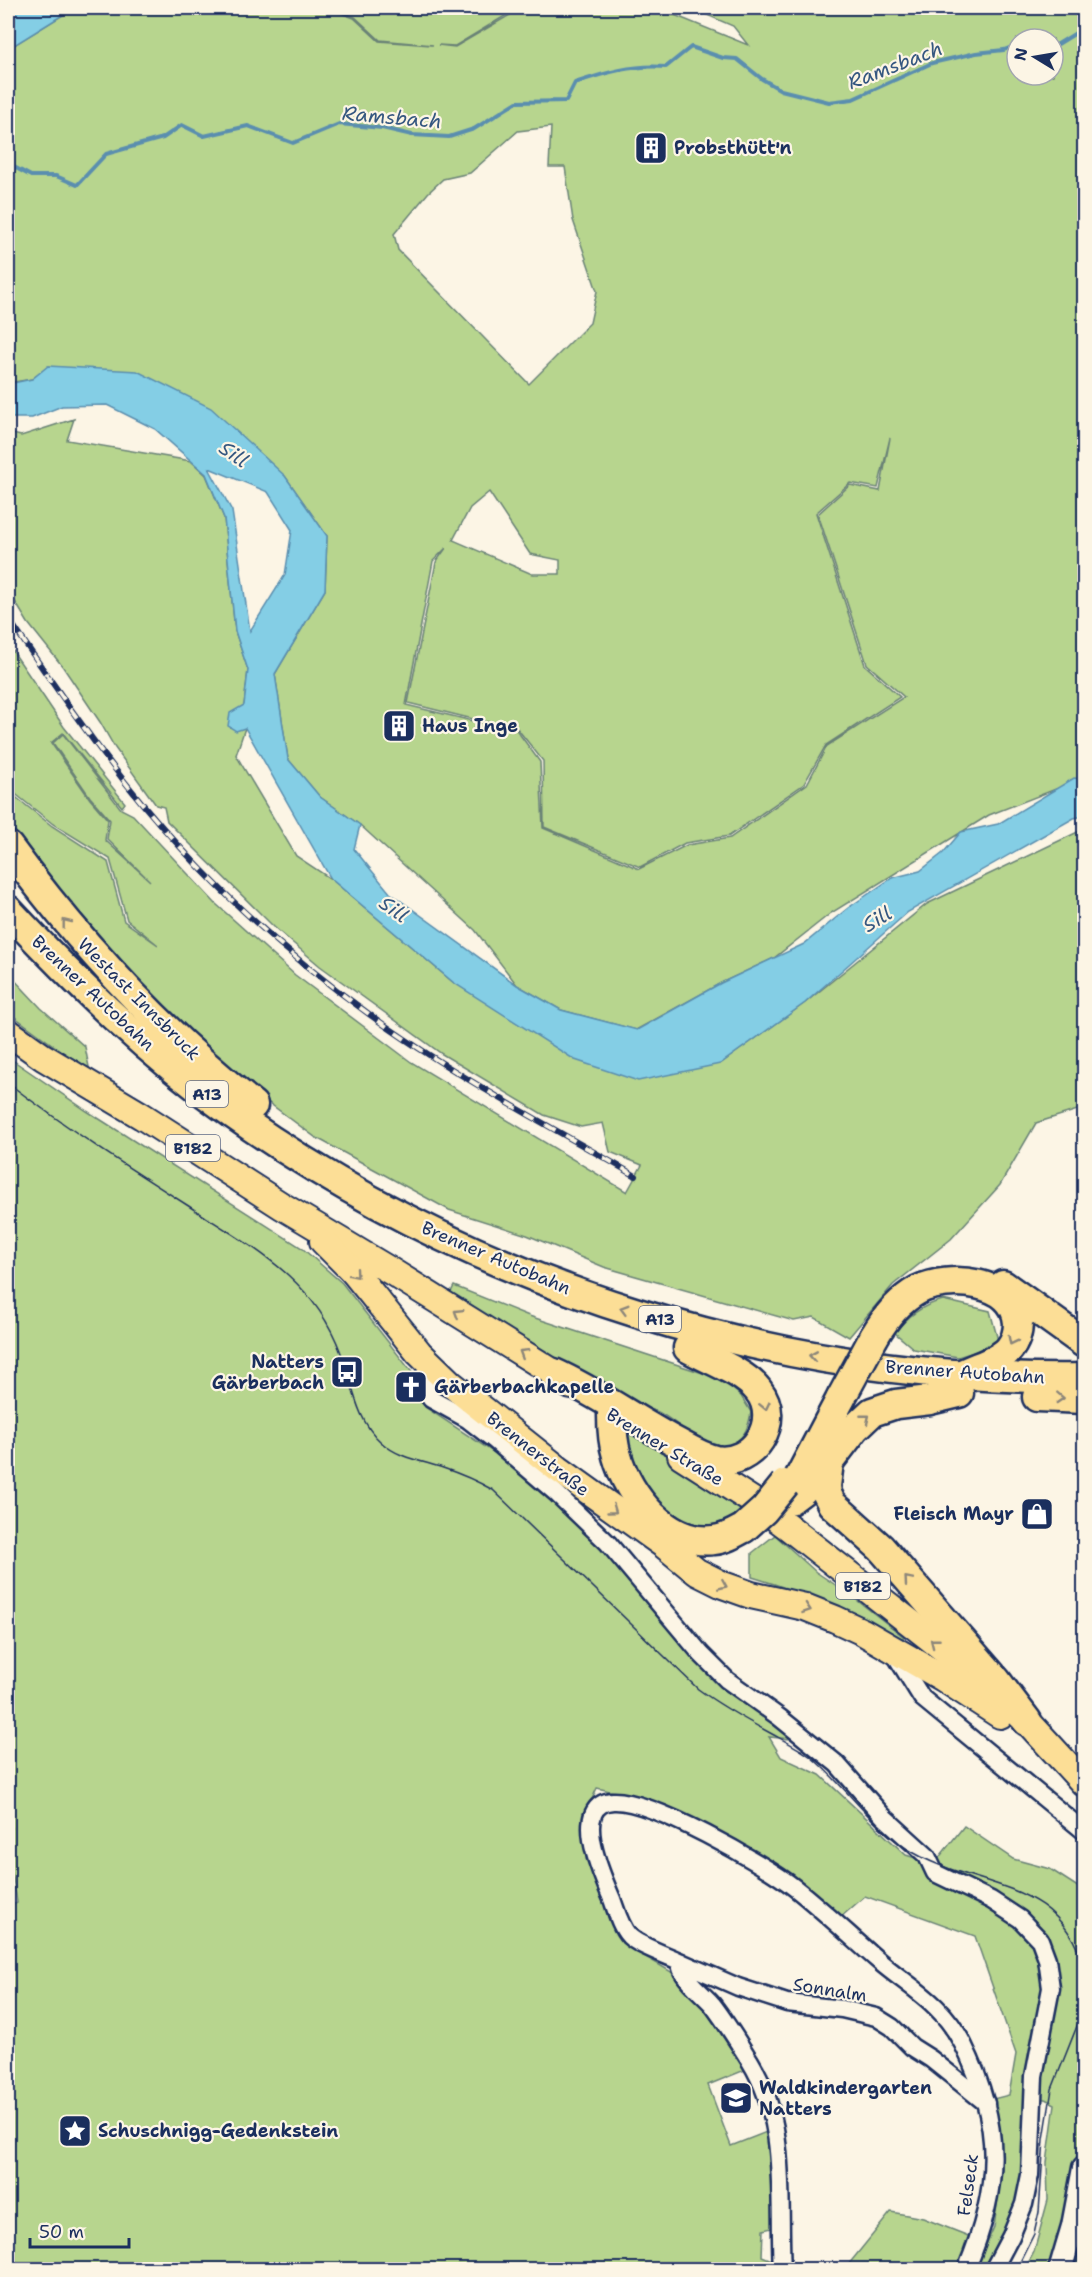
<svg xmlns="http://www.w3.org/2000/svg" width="1092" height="2277" viewBox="0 0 1092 2277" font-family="'Shantell Sans',sans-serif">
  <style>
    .green { fill: #b7d58e; stroke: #698276; stroke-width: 1.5; fill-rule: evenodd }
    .water { fill: #84cee5; stroke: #5a8eaf; stroke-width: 1.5; fill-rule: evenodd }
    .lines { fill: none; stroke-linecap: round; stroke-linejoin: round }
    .stream { stroke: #5a8eaf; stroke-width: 4 }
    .street-casing { stroke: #1b2f5e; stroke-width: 21 }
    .secondary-casing { stroke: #1b2f5e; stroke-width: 27 }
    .primary-casing { stroke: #1b2f5e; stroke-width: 30 }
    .highway-casing { stroke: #1b2f5e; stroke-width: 33 }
    .street { stroke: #fcf5e5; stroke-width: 16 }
    .secondary { stroke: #fcf5e5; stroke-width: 22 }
    .primary { stroke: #fcde96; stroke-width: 26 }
    .highway { stroke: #fcde96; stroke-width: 28 }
    .tram { stroke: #1b2f5e; stroke-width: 1.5 }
    .rail-casing { stroke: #1b2f5e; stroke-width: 6 }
    .rail { stroke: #fcf5e5; stroke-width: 4; stroke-dasharray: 11; stroke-linecap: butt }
    .highway-bridge-casing { stroke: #1b2f5e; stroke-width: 33; stroke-linecap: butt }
    .highway-bridge { stroke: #fcde96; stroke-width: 28 }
    .oneway { stroke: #8c867a }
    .labels { text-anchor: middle; stroke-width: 4.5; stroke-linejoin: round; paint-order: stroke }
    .shield { fill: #fcf5e5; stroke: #5e6a86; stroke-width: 1.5 }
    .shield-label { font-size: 16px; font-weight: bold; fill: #1b2f5e }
    .poi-label { font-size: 18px; font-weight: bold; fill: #1b2f5e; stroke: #fcf5e5; text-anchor: start }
    .street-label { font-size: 18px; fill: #1b2f5e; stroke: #fcf5e5 }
    .water-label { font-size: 20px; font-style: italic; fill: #355780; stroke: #fcf5e5 }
  </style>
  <rect width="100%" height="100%" fill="#fcf5e5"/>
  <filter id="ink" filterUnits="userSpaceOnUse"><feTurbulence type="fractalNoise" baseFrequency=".0167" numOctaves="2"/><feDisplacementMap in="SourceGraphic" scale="12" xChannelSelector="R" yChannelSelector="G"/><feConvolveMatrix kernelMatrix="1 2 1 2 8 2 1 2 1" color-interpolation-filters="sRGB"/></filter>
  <g filter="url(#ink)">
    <g class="green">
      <path d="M74,8H327L354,18L379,41L431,45H433L380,40L355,17L332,8H518L455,46L438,45L455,47L522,8H657L748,45L733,26L691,8H1084V778L989,815L831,913L774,958L721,983L636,1030L561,1010L517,985L475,930L360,825L320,797L288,759L275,674L325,590L327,536L285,476L49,366L32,379L8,383V51L14,45ZM1017,39H1053V75H1017ZM551,127L549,167H565L573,220L597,291L590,323L529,384L398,250L394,234L428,193L443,179L470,173L518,131ZM890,438L880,491L850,485L818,514L867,664L904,697L827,746L807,784L730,838L687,845L639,869L543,828L540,762L515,728L477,722L406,705L433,561L446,548L436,562L408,703L477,720L516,727L543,761L544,827L640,867L685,843L729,836L804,784L826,745L900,697L865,665L816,513L850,483L878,488ZM489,492L530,554L560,560V574H532L453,540L470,508Z"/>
      <polygon points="74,419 67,440 191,461 206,475 224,518 235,631 248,670 244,705 245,728 236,755 296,856 331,879 454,983 720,1064 805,1003 927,904 1084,829 1084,1108 1036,1123 1000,1185 951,1239 893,1285 849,1337 814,1317 794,1321 604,1267 527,1235 449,1210 315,1137 238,1080 151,994 124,963 78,916 8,822 8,791 52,826 108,862 124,921 158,945 127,920 110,859 53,824 8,788 8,644 64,727 125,803 122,807 63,733 51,743 90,799 108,820 105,840 150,881 107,839 110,820 90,797 53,743 63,734 121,809 133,815 216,904 295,975 411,1062 627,1192 642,1165 610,1152 603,1123 581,1127 544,1115 442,1054 320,966 274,927 167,821 164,807 156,805 115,748 100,722 63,667 28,623 8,590 8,433 21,436"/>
      <polygon points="8,973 41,1008 85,1047 90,1072 8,1012"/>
      <path d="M8,1057L87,1111L302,1248L342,1283L414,1375L425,1407L552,1491L652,1605L802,1740L769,1737L781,1757L820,1775L906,1855L934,1864L964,1826L1013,1859L1050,1869L1084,1891V2131L1073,2169L1065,2224L1052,2269H1025L1034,2252L1048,2200L1047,2163L1055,2104L1045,2099H1024L1023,2181L1007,2232L988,2269H975L994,2227L1002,2168L993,2099L1009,2095L1016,2054L975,1936L865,1896L842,1916C765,1859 693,1808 597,1788L582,1821L586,1859L622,1943L685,1980L745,2070L708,2085L731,2146L769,2131L776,2227L763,2230L762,2256L777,2262V2269H8V1907L17,1903C14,1879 7,1856 8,1832L12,1828L8,1821Z"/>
      <path d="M454,1286L529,1316L721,1379L741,1396L751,1412C749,1424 746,1437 733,1443C706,1456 681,1423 658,1412C649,1407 636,1406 626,1403L449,1296Z"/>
      <path d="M943,1300L990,1311L999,1344L958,1357L914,1349L895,1333C907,1316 923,1305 943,1300Z"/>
      <polygon points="621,1427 690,1467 750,1511 729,1528 678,1524 638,1485"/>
      <path d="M775,1535L816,1572L849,1594L904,1637L901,1640C852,1615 806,1593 752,1577V1553Z"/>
      <polygon points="891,2212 923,2218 971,2237 957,2269 844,2270"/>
      <polygon points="1084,2212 1084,2269 1067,2270"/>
    </g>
    <g class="water">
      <polygon points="8,8 74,8 14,45 8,51"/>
      <path d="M48,366L137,371L211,408L285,476L327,536L325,590L275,674L288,759L320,797L360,825L354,849L390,893L517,985L561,1010L637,1030L721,983L804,944L848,908L892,878L920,871L943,853L961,832L998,824L1074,778L1084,779V816L1074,818L908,912L805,1003L720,1064L638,1081L575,1060L454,983L331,879L245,728L236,731L228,726L230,713L244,705L248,670L235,631L224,518L206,474L155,429L107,405L62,406L32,418H8V384L32,379ZM209,468L268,492L292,530L285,575L250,631L232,511Z"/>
    </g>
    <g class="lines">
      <g class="stream">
        <polyline points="1053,47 1084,28"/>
        <path d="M8,151L14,167L31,176H56L77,185L106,154L163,138L182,125L204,136L248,126L293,143L339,124L382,128L412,135L449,137L474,129L517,102L566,101L575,83C604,73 634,64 666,67L691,47L723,58L737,59L762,79L781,90L829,102L853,99L932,63L976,53L1004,50L1017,45"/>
      </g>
      <defs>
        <g id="street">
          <polyline points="432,1365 424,1376 426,1392 431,1399 467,1419 494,1440 556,1493 608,1543 701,1654 727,1680 779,1717 837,1764 883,1816 927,1856 935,1873 991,1900 1020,1919 1040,1940 1047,1959 1051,1988 1034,2076 1030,2175 1024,2204 1011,2236 993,2270"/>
          <polyline points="894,1653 922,1698 1084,1831"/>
          <path d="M681,1962C667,1955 639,1946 629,1936C620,1926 616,1910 612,1899C603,1878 569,1804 613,1801C651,1799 763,1863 795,1888C824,1911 851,1937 880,1962C912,1989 942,2003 963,2044C1003,2125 1001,2187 966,2270"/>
          <path d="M782,2270C778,2199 789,2124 750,2061C738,2042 726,2022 712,2004C703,1994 691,1985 684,1974C681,1970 680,1967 681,1962L738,1987L787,2003L842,2009L876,2017L892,2027L912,2047L931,2059L986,2103"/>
        </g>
        <polyline id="secondary" points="1060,2270 1073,2226 1084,2168"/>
        <g id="primary">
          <polyline points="8,1032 43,1057 142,1116 282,1206 389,1270 554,1373 571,1386"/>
          <polyline points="323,1241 354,1272 419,1353 451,1384 558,1469 664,1545 697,1572 723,1585 751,1595 805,1607 835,1619 863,1632 943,1678 1000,1715"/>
          <polyline points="681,1455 756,1503 787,1526 958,1660 1027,1721 1084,1783"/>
        </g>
        <g id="highway">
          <path d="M8,846C80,944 158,1029 253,1105"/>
          <path d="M8,910C77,984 150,1055 233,1114C480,1288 782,1383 1084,1378"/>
          <polyline points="1003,1285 1084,1343"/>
          <path d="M874,1337C885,1318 898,1301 918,1290C947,1275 1015,1279 1018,1323C1018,1332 1015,1342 1009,1349C999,1361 978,1366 964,1373"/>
          <path d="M554,1373C596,1392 633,1419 674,1441C687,1448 701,1457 715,1460C753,1467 783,1421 758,1390C744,1372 708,1359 688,1348"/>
          <polyline points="1037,1397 1084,1399"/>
          <path d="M612,1415C612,1428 613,1443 617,1456C628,1496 668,1546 714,1540C725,1539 735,1533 744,1528"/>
          <polyline points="829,1462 826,1486 827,1494 832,1504 881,1548 996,1680 1027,1721"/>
          <polyline points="799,1478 841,1398"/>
          <polyline points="790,1500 802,1491 829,1462 855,1428 872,1412 896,1404 930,1400 959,1393"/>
        </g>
      </defs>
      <use href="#street" class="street-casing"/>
      <use href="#secondary" class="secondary-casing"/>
      <use href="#primary" class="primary-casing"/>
      <use href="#highway" class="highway-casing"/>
      <use href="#street" class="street"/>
      <use href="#secondary" class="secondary"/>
      <use href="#primary" class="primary"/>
      <use href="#highway" class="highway"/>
      <g class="tram">
        <path d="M8,1083C65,1127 126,1166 187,1205C221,1227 258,1248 288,1275C311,1296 330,1323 341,1353C353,1383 355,1419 381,1442C398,1458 422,1461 443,1468C461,1474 477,1481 493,1490L698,1689C721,1706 746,1720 772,1734C785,1741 799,1748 811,1757C845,1785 869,1824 906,1848C971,1891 1060,1874 1084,1969"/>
        <polyline points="1016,2270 1034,2234 1039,2212 1044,2139 1052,2089 1083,2011 1084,1999"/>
      </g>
      <defs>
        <path id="rail" d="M8,618C62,697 116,778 182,849C238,910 301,965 369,1014C453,1075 546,1124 636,1176"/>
      </defs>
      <use href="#rail" class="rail-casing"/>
      <use href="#rail" class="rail"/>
      <defs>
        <g id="highway-bridge">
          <polyline points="841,1398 874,1337"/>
          <polyline points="744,1528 764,1510 785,1484"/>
        </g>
      </defs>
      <use href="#highway-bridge" class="highway-bridge-casing"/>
      <use href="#highway-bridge" class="highway-bridge"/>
    </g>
    <defs><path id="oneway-chevron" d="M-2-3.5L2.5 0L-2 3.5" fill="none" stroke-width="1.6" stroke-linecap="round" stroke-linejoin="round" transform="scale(1.5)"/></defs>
    <g class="oneway">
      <use href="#oneway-chevron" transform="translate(66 923) rotate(-128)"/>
      <use href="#oneway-chevron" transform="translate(355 1274) rotate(49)"/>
      <use href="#oneway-chevron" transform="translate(624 1309) rotate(-164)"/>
      <use href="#oneway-chevron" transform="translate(458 1313) rotate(-148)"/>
      <use href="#oneway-chevron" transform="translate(1012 1341) rotate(117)"/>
      <use href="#oneway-chevron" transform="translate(523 1353) rotate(-148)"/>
      <use href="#oneway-chevron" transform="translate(813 1356) rotate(-170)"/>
      <use href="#oneway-chevron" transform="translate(1060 1398) rotate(3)"/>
      <use href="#oneway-chevron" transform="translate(765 1406) rotate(78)"/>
      <use href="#oneway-chevron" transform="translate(866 1418) rotate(-39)"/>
      <use href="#oneway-chevron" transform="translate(613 1510) rotate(36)"/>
      <use href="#oneway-chevron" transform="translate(908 1580) rotate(-131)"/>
      <use href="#oneway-chevron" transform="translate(723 1585) rotate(23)"/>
      <use href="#oneway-chevron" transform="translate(807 1609) rotate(19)"/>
      <use href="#oneway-chevron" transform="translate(934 1642) rotate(-142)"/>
    </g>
  </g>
  <defs>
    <symbol id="building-square" viewBox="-11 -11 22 22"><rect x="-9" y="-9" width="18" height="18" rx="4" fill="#1b2f5e" stroke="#fcf5e5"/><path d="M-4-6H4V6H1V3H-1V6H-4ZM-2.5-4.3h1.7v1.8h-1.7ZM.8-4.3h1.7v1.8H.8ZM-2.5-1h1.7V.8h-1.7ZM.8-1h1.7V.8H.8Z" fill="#fff"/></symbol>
    <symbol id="bus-square" viewBox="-11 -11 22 22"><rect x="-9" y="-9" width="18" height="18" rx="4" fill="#1b2f5e" stroke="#fcf5e5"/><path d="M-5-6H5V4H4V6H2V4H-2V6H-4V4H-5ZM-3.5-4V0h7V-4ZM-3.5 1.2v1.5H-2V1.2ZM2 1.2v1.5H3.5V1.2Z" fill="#fff"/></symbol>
    <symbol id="church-square" viewBox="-11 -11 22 22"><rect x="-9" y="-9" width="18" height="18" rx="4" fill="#1b2f5e" stroke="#fcf5e5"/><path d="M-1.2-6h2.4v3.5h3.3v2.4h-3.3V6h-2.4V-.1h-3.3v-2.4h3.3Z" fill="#fff"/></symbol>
    <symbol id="shop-square" viewBox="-11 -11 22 22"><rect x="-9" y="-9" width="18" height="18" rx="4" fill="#1b2f5e" stroke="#fcf5e5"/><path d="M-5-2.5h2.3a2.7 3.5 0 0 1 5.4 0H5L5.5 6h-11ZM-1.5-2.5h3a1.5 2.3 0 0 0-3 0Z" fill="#fff"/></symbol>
    <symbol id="school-square" viewBox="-11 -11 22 22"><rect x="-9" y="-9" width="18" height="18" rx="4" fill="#1b2f5e" stroke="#fcf5e5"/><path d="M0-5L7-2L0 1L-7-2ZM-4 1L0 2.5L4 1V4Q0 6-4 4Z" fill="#fff"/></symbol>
    <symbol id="sight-square" viewBox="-11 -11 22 22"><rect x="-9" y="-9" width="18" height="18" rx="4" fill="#1b2f5e" stroke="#fcf5e5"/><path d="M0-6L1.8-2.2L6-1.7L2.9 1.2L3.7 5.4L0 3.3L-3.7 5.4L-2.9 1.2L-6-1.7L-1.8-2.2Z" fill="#fff"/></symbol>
  </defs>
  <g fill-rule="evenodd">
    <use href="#building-square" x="632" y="129" width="38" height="38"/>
    <use href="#building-square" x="380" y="707" width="38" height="38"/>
    <use href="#bus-square" x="328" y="1353" width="38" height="38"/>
    <use href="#church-square" x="392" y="1368" width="38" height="38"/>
    <use href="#shop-square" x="1018" y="1495" width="38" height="38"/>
    <use href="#school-square" x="717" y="2079" width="38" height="38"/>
    <use href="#sight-square" x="56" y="2112" width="38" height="38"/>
  </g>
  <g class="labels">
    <g class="shield">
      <rect x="186" y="1081" width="42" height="26" rx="4.5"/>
      <rect x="166" y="1135" width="54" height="26" rx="4.5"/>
      <rect x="639" y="1306" width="42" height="26" rx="4.5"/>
      <rect x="836" y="1573" width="54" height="26" rx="4.5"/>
    </g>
    <g class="shield-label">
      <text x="207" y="1100">A13</text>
      <text x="193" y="1154">B182</text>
      <text x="660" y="1325">A13</text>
      <text x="863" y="1592">B182</text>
    </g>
    <g class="poi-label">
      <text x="674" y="154">Probsthütt'n</text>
      <text x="422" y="732">Haus Inge</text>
      <text x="324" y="1368" text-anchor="end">Natters<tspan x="324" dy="21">Gärberbach</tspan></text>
      <text x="434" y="1393">Gärberbachkapelle</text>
      <text x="1014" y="1520" text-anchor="end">Fleisch Mayr</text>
      <text x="759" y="2094">Waldkindergarten<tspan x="759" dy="21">Natters</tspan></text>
      <text x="98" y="2137">Schuschnigg-Gedenkstein</text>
    </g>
    <g class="street-label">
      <text transform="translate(93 993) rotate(43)" y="6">Brenner Autobahn</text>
      <text transform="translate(139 999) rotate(45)" y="6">Westast Innsbruck</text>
      <text transform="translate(496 1258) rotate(23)" y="6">Brenner Autobahn</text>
      <text transform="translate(965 1372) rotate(4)" y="6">Brenner Autobahn</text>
      <text transform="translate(665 1447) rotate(31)" y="6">Brenner Straße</text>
      <text transform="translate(538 1454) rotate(38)" y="6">Brennerstraße</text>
      <text transform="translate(830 1990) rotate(9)" y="6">Sonnalm</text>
      <text transform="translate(968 2185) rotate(-82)" y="6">Felseck</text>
    </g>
    <g class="water-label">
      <text transform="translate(895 65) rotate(-21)" y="7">Ramsbach</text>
      <text transform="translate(392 117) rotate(5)" y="7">Ramsbach</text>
      <text transform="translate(234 454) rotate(35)" y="7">Sill</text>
      <text transform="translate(394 909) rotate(36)" y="7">Sill</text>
      <text transform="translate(877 919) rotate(-31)" y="7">Sill</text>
    </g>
  </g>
  <rect width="1092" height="2277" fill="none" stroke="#fcf5e5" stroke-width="30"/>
  <rect x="15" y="15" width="1062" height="2247" fill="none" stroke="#1b2f5e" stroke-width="2" filter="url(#ink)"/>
  <g transform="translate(1035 57) rotate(281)"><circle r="28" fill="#fcf5e5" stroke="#a2a6af" stroke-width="1.5"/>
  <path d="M0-4.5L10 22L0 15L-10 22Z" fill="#1b2f5e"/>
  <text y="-9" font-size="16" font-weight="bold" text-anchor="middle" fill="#1b2f5e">N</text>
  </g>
  <path d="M30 2238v9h99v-9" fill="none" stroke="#1b2f5e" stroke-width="3"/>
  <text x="39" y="2238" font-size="18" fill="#1b2f5e" stroke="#fcf5e5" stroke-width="4.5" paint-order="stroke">50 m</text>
</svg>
